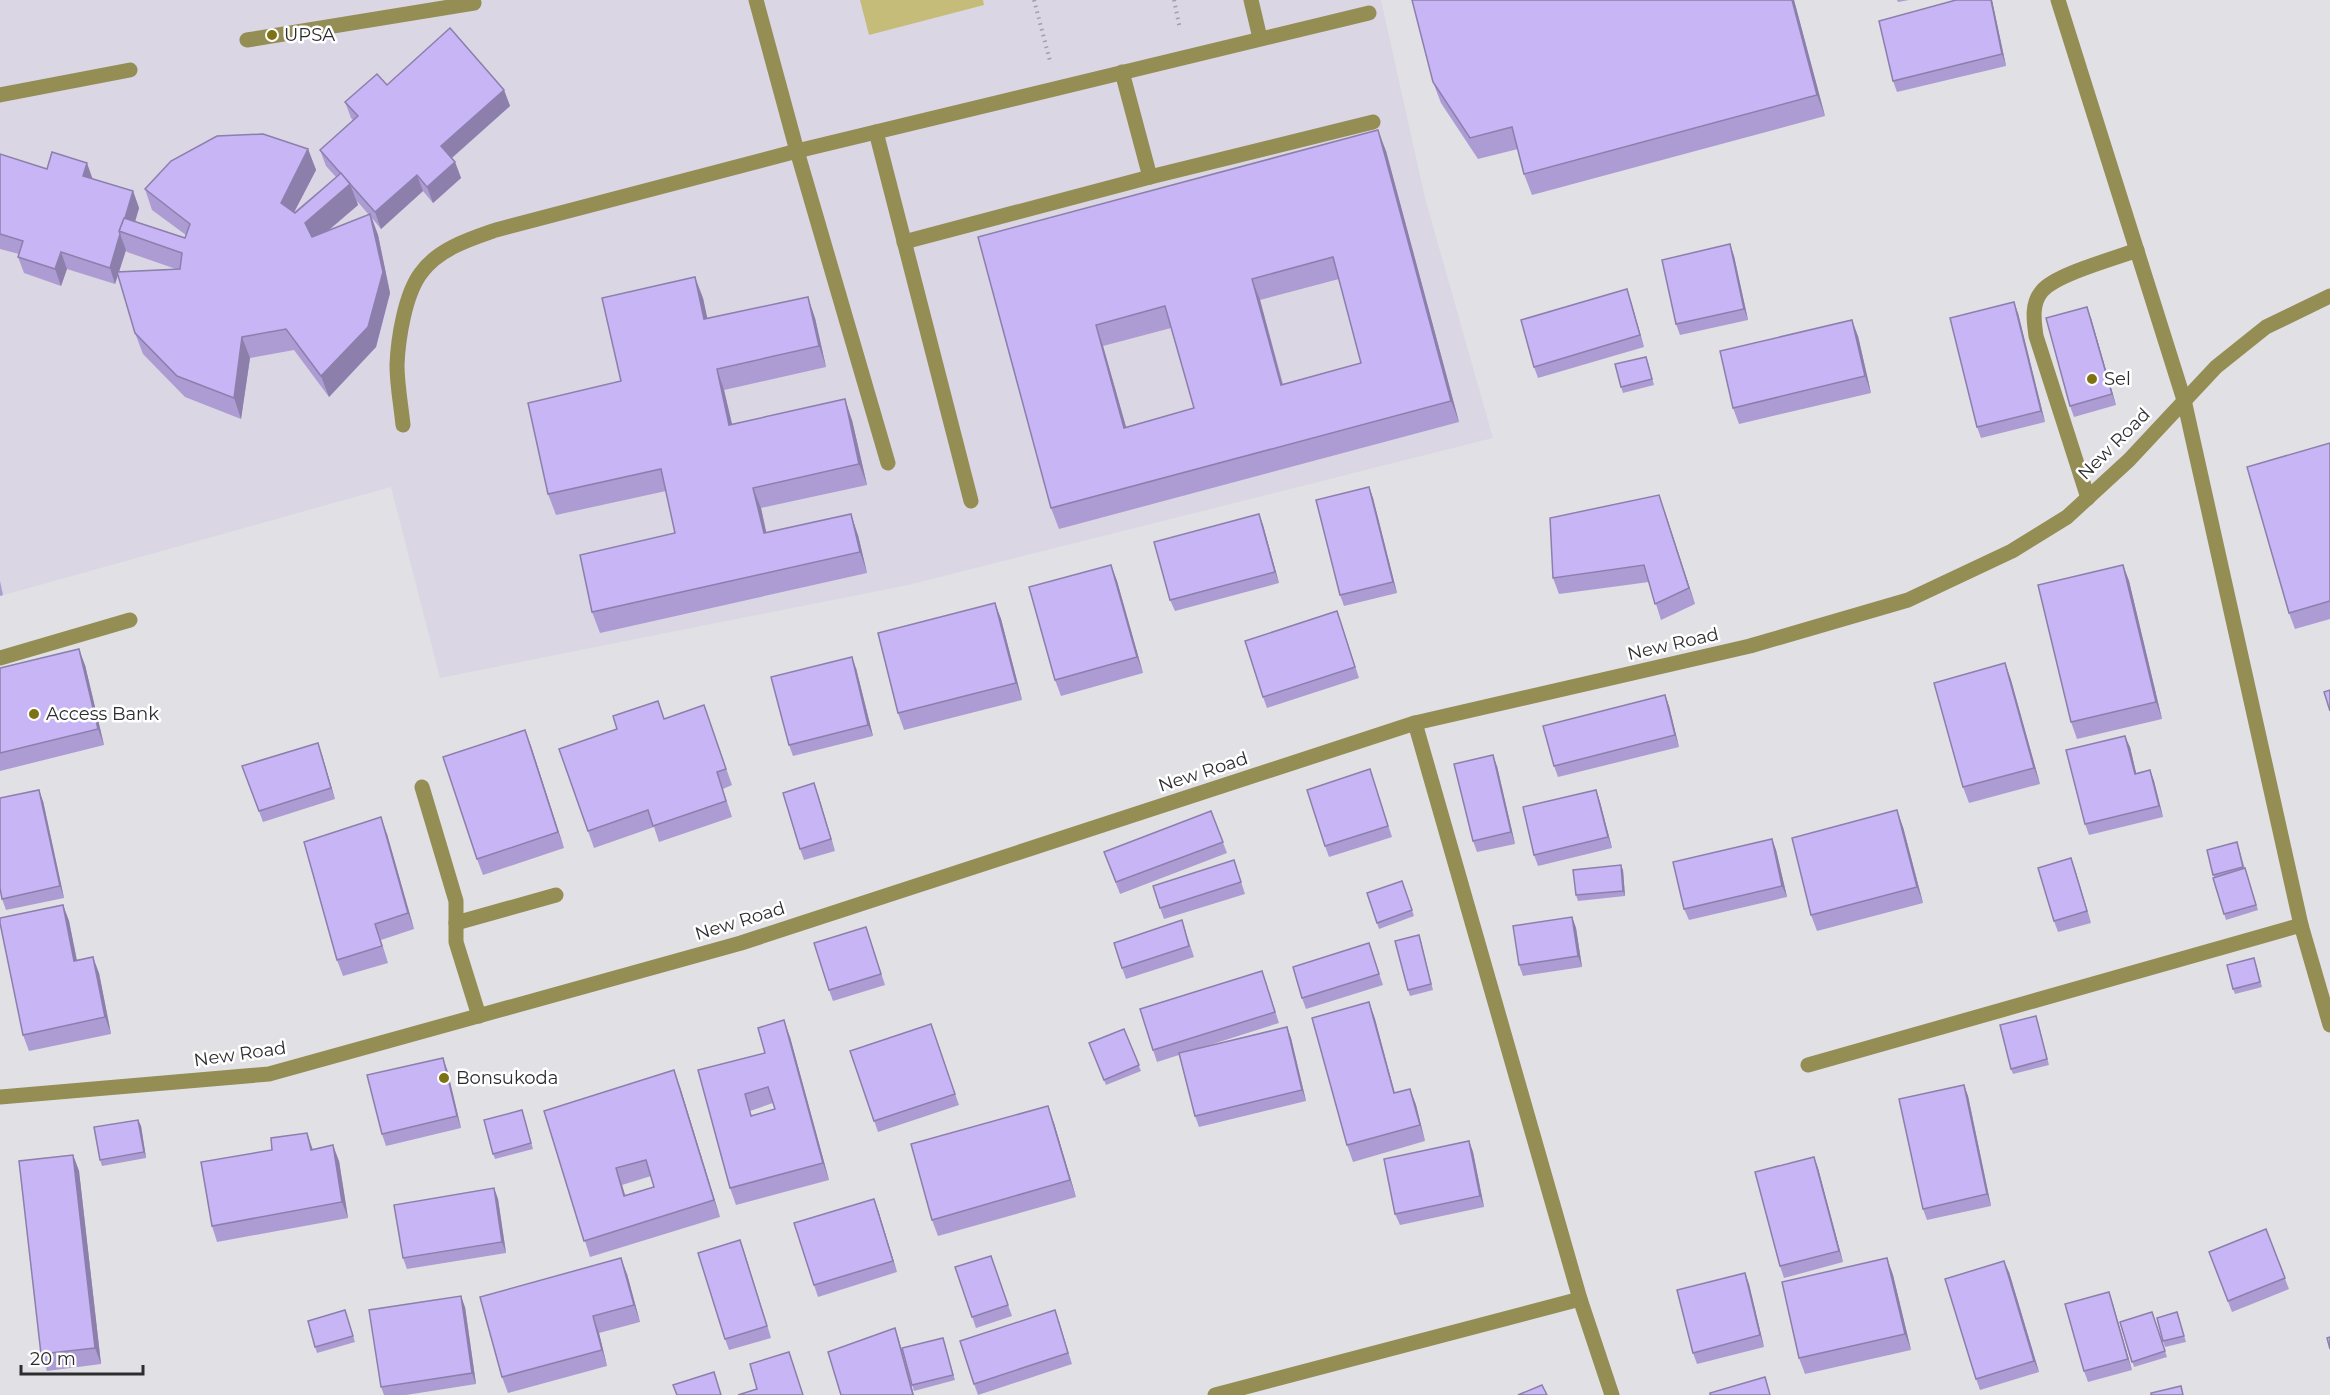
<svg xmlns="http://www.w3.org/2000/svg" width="2330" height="1395" viewBox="0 0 2330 1395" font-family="Montserrat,sans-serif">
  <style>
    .built { fill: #dad6e3 }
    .green { fill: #c5bc79 }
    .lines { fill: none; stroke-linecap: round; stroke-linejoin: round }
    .path { stroke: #a1a0a4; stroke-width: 4; stroke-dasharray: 1.5 4.5; stroke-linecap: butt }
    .minor { stroke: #948d54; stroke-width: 15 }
    .wall { fill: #ac9cd3; fill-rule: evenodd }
    .shaded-wall { fill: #8c7fac }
    .building { fill: #c8b5f5; stroke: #8c7fac; stroke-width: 1.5; fill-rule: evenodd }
    .poi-dot { fill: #7e7314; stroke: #fff; stroke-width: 2 }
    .labels { text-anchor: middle; stroke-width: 5; stroke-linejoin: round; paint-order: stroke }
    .poi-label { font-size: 18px; fill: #2d2c2e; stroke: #fff; text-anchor: start }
    .street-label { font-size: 18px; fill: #2d2c2e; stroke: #fff }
  </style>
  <rect width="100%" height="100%" fill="#e1e0e5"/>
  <polygon class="built" points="0,0 1381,0 1425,198 1493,438 908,585 440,678 391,487 0,596"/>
  <polygon class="green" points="860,0 983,0 984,5 869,35"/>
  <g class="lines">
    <g class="path">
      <polyline points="1034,0 1050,61"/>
      <polyline points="1174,0 1180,29"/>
    </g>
    <g class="minor">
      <polyline points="756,0 797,151 1369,13"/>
      <polyline points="1251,0 1260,38"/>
      <polyline points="2058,0 2184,400 2301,925 2330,1025"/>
      <polyline points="247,40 474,3"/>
      <polyline points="1122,72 1150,177"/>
      <polyline points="0,95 130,70"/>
      <polyline points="876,132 971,501"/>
      <polyline points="904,242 1150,177 1373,122"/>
      <path d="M403,425C401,405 397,385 397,365C398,339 405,294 421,273C438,249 470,239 496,230L797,151L888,463"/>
      <path d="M2088,498L2036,336C2034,321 2031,304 2042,291C2056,274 2114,259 2137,250"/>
      <polyline points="0,658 130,620"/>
      <polyline points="1415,723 1580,1299 1612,1395"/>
      <polyline points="422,787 456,901 456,942 479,1016"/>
      <polyline points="456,923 556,895"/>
      <polyline points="1808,1065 2301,925"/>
      <polyline points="0,1097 269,1074 741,943 1415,723 1750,646 1908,600 2012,551 2067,517 2129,460 2216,367 2266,327 2330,296"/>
      <polyline points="1215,1395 1580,1299"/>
    </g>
  </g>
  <g class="wall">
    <polygon points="1794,0 1825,116 1532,195 1524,174 1518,149 1478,159 1441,103 1433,82"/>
    <polygon points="1897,0 1909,0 1898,2"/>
    <polygon points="1992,0 2006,66 1897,92 1893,81"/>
    <path d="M387,85L504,90L510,106L452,158L455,162L461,178L433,203L423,191L381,229L372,218L378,235L390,293L376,347L329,397L294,350L250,358L241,419L185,397L143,354L135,333L118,275L115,284L67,269L61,286L24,273L18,257L19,254L0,249V154L47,169L93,179L133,191L139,208L135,222L185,238L186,235L152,210L145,189L308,149L316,170L294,212L336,177L326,166L320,150L353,120L351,118L345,102ZM357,201L369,215L328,231L358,205ZM126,250L127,252L176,269L119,272Z"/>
    <path d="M1386,151L1459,422L1059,529L1051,508L978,237ZM1339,279L1361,363L1283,384L1260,300ZM1171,328L1194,408L1126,427L1103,346Z"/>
    <polygon points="1730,244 1734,256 1748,320 1680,335 1676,324"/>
    <polygon points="1627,289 1644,347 1538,378 1534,367"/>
    <polygon points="703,298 707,319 815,318 826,367 724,390 732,424 852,420 867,485 761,508 766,533 858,535 867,573 600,633 592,612 675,533 666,491 556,515 548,494 621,381"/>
    <polygon points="2018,313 2045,422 1981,438 1977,427"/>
    <polygon points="2091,318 2116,405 2074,417 2070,406"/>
    <polygon points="1858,336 1871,393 1739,424 1733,408"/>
    <polygon points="1648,362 1654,385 1623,393 1621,387"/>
    <polygon points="2330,443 2330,619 2295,629 2289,613"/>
    <polygon points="1369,487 1373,498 1397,593 1344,606 1340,595"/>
    <polygon points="1665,512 1695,604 1661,620 1649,582 1559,594 1553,578"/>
    <polygon points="1259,514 1263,525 1279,583 1175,611 1170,600"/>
    <polygon points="1111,565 1117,581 1143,673 1061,696 1055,680"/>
    <polygon points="2123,565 2129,581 2162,719 2077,739 2071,722"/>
    <polygon points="0,581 3,595 0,596"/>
    <polygon points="995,603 1001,619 1022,700 904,730 898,713"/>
    <polygon points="1341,622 1359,678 1267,708 1263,697"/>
    <polygon points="2005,663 2011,680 2040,784 1969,803 1963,787"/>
    <polygon points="85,665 104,745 0,771 0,668"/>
    <polygon points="856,668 873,736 793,756 789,745"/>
    <polygon points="1665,695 1669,706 1679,747 1558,777 1554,766"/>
    <polygon points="704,705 732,785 723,789 732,817 659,842 654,827 594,848 559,749 664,719"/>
    <polygon points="531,746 564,848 483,875 477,859"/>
    <polygon points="2130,747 2136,773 2150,770 2154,781 2163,817 2089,835 2085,824"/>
    <polygon points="322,755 335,799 263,822 242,766"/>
    <polygon points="1497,766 1515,844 1477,852 1473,841"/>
    <polygon points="1374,781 1392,837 1329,857 1325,846"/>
    <polygon points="814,783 835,851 804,860 800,849"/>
    <polygon points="1596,790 1600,802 1612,848 1538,866 1534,855"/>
    <polygon points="43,801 64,898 6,910 2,899"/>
    <polygon points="1211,811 1227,853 1120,894 1104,852"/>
    <polygon points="1903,827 1923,903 1817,931 1811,915"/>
    <polygon points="387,834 414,929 381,940 388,963 343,976 337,960"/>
    <polygon points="1772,839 1776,850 1787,897 1689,920 1684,909"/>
    <polygon points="2239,848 2245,869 2247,874 2258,910 2226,920 2213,878 2214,877 2207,850"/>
    <polygon points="2071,858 2091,923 2058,932 2054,921"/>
    <polygon points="1234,860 1245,894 1164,919 1160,908"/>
    <polygon points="1623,870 1625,896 1578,901 1576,895"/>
    <polygon points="1402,881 1414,916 1379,929 1367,893"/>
    <polygon points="63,905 69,921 77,960 99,973 111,1034 29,1051 23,1035"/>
    <polygon points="1572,917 1576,928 1582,967 1523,976 1519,965"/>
    <polygon points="1182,920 1194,957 1126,979 1122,968"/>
    <polygon points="866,927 885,985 833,1001 829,990"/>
    <polygon points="1421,941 1433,990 1410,996 1408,990"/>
    <polygon points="1369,943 1383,985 1306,1009 1302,998"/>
    <polygon points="2256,964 2262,987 2235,994 2233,989"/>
    <polygon points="1266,982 1279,1023 1197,1049 1287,1027 1291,1038 1306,1101 1199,1127 1195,1116 1179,1055 1157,1062 1153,1050"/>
    <polygon points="1369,1002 1375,1019 1395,1093 1410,1089 1416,1105 1425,1141 1353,1162 1347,1145"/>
    <polygon points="2038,1022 2049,1065 2013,1074 2011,1069"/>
    <polygon points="931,1024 959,1105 878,1132 850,1051"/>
    <polygon points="1124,1029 1141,1071 1106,1085 1089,1043"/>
    <path d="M790,1037L829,1180L736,1205L730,1188L698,1070L765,1053ZM773,1103L775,1109L752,1116L750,1111Z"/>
    <polygon points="447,1069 461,1128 386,1146 382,1134"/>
    <polygon points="1964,1085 1968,1096 1991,1206 1927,1220 1923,1209"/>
    <path d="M680,1087L720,1217L590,1257L544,1111ZM651,1176L654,1187L625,1195L622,1185Z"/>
    <polygon points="524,1116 533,1149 495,1159 493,1154"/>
    <polygon points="138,1120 141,1126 146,1158 102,1166 100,1160"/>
    <polygon points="1054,1123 1076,1197 938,1236 932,1220"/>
    <polygon points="1469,1141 1473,1152 1484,1207 1400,1225 1395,1214"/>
    <polygon points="313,1150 339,1161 348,1218 217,1242 212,1226"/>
    <polygon points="73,1155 79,1171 101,1364 47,1371 41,1354"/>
    <polygon points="1814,1157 1818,1168 1843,1262 1784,1278 1780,1266"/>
    <polygon points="494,1188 498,1199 506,1253 407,1269 403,1258"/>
    <polygon points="878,1210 897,1272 818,1297 814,1285"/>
    <polygon points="2266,1229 2289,1289 2232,1312 2209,1252"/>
    <polygon points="740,1240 771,1338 729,1350 725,1339"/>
    <polygon points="991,1256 1012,1316 976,1328 955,1267"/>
    <polygon points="1887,1258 1893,1275 1911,1350 1805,1374 1799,1358"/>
    <polygon points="2009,1272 2039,1372 1980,1390 1976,1379"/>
    <polygon points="1745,1273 1749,1284 1764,1347 1697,1364 1693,1353"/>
    <polygon points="627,1274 640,1322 599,1333 607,1366 508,1393 502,1377"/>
    <polygon points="2109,1292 2132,1370 2088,1382 2084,1371"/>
    <polygon points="465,1307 476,1384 406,1395 384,1395 381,1387"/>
    <polygon points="345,1310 355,1342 317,1353 315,1347"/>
    <polygon points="2152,1312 2167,1357 2134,1367 2120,1322"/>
    <polygon points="2177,1312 2186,1342 2165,1347 2163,1341"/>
    <polygon points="1059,1321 1072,1364 978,1395 974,1384"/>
    <polygon points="943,1338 955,1380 914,1391 912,1385"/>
  </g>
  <g class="shaded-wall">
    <polygon points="1792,0 1794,0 1825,116 1817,95"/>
    <polygon points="1991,0 1992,0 2006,66 2002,54"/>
    <polygon points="504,90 510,106 447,162 441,146"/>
    <polygon points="1378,130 1386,151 1459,422 1451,401"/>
    <polygon points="308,149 316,170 288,224 281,203"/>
    <polygon points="455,162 461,178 433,203 427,187"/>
    <polygon points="87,163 93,180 83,176"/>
    <polygon points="417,175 423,191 381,229 375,212"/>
    <polygon points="350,184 358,205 312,244 305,223"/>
    <polygon points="133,191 139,208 131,235 121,232"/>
    <polygon points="370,214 378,235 390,293 376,347 329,397 321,376"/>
    <polygon points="120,234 126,250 115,284 110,268"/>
    <polygon points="1730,244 1734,256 1748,320 1744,309"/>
    <polygon points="61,252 67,269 61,286 55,269"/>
    <polygon points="695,277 703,298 712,340 704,319"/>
    <polygon points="1252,279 1260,300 1288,406 1281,385"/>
    <polygon points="1627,289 1631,301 1644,347 1640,335"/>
    <polygon points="808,297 815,318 826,367 819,346"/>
    <polygon points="2014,302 2018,313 2045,422 2041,411"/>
    <polygon points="2087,307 2091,318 2116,405 2112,394"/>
    <polygon points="1852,320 1858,336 1871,393 1865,376"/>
    <polygon points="1096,325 1103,346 1132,448 1124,428"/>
    <polygon points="242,337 250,358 241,419 234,398"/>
    <polygon points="717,369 724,390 737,446 729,425"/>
    <polygon points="845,399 852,420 867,485 859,464"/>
    <polygon points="1369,487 1373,498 1397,593 1393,582"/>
    <polygon points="753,488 761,508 771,554 764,533"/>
    <polygon points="1659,495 1665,512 1695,604 1689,588"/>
    <polygon points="851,514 858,535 867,573 860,552"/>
    <polygon points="1259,514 1263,525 1279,583 1275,572"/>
    <polygon points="1111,565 1117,581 1143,673 1137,657"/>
    <polygon points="2123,565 2129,581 2162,719 2156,702"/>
    <polygon points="995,603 1001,619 1022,700 1016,683"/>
    <polygon points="79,649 85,665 104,745 98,729"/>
    <polygon points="852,657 856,668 873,736 868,725"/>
    <polygon points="2005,663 2011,680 2040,784 2034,768"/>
    <polygon points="1665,695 1669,706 1679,747 1675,735"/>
    <polygon points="525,730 531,746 564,848 558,832"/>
    <polygon points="2125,736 2130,747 2139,785 2135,774"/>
    <polygon points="318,743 322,755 335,799 331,788"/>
    <polygon points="1493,755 1497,766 1515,844 1511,832"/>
    <polygon points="2150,770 2154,781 2163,817 2159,806"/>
    <polygon points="814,783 818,794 835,851 831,839"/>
    <polygon points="39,790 43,801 64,898 60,886"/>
    <polygon points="1596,790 1600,802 1612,848 1608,837"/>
    <polygon points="1897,810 1903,827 1923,903 1917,887"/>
    <polygon points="381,817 387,834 414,929 408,913"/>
    <polygon points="1772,839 1776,850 1787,897 1782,886"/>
    <polygon points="2071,858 2075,869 2091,923 2087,911"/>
    <polygon points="1621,865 1623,870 1625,896 1623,891"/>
    <polygon points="63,905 69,921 80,977 74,961"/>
    <polygon points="1572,917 1576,928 1582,967 1578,956"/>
    <polygon points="93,957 99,973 111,1034 105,1017"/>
    <polygon points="1369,1002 1375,1019 1399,1110 1394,1093"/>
    <polygon points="784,1020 790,1037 829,1180 823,1163"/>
    <polygon points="1287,1027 1291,1038 1306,1101 1302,1090"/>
    <polygon points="443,1058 447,1069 461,1128 457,1116"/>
    <polygon points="674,1070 680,1087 720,1217 714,1200"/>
    <polygon points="1964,1085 1968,1096 1991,1206 1987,1194"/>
    <polygon points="1410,1089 1416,1105 1425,1141 1420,1125"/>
    <polygon points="1048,1106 1054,1123 1076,1197 1070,1180"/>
    <polygon points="138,1120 141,1126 146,1158 144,1152"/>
    <polygon points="307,1133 313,1150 311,1150"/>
    <polygon points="1469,1141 1473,1152 1484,1207 1480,1196"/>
    <polygon points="333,1145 339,1161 348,1218 342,1202"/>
    <polygon points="73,1155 79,1171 101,1364 95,1348"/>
    <polygon points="1814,1157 1818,1168 1843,1262 1839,1251"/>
    <polygon points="616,1168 622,1185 630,1212 624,1196"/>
    <polygon points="494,1188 498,1199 506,1253 502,1242"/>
    <polygon points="874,1199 878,1210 897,1272 893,1261"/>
    <polygon points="740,1240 744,1251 771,1338 767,1326"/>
    <polygon points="621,1258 627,1274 640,1322 634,1305"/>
    <polygon points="1887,1258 1893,1275 1911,1350 1905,1334"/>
    <polygon points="2004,1261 2009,1272 2039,1372 2034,1361"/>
    <polygon points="1745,1273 1749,1284 1764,1347 1760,1335"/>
    <polygon points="2109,1292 2113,1304 2132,1370 2128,1359"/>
    <polygon points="461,1296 465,1307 476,1384 472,1373"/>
    <polygon points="593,1316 599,1333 607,1366 602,1350"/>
    <polygon points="895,1328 899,1340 914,1395 913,1395"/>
  </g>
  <g class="building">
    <polygon points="1412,0 1792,0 1817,95 1524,174 1512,127 1470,138 1433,82"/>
    <polygon points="1956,0 1991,0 2002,54 1893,81 1879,21"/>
    <polygon points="450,28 504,90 441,146 455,162 427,187 417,175 375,212 320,150 358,116 345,102 377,74 387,85"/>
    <path d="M1378,130L1451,401L1051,508L978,237ZM1333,257L1361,363L1281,385L1252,279ZM1165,306L1194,408L1124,428L1096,325Z"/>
    <polygon points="263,134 308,149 281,203 295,213 341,173 350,184 305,223 312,237 370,214 383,272 368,327 321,376 286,329 242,337 234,398 177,376 135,333 117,272 180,269 182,253 119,231 124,218 185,238 190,224 145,189 171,161 217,136"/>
    <polygon points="52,152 87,163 83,176 133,191 125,218 124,218 119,231 120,234 110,268 61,252 55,269 18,257 23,241 0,234 0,154 47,169"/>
    <polygon points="1730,244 1744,309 1676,324 1662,260"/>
    <polygon points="695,277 704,319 808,297 819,346 717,369 729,425 845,399 859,464 753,488 764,533 851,514 860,552 592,612 580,555 675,533 661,469 548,494 528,403 621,381 602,298"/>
    <polygon points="1627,289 1640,335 1534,367 1521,320"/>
    <polygon points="2014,302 2041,411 1977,427 1950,318"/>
    <polygon points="2087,307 2112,394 2070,406 2046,318"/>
    <polygon points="1852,320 1865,376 1733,408 1720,351"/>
    <polygon points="1646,357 1652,379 1621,387 1615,364"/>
    <polygon points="2330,443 2330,601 2289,613 2247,467"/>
    <polygon points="1369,487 1393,582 1340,595 1316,500"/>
    <polygon points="1659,495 1689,588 1655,604 1644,565 1553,578 1550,518"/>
    <polygon points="1259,514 1275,572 1170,600 1154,542"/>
    <polygon points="1111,565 1137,657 1055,680 1029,587"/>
    <polygon points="2123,565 2156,702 2071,722 2038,585"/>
    <polygon points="995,603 1016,683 898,713 878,633"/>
    <polygon points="1337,611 1355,667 1263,697 1245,641"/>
    <polygon points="79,649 98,729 0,753 0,668"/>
    <polygon points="852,657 868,725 789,745 771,677"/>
    <polygon points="2005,663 2034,768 1963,787 1934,683"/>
    <polygon points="2330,690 2330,711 2324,692"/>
    <polygon points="1665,695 1675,735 1554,766 1543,726"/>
    <polygon points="658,701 664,719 704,705 726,769 717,772 726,801 653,826 648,810 588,831 559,749 617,729 613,716"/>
    <polygon points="525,730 558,832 477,859 443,757"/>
    <polygon points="2125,736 2135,774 2150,770 2159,806 2085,824 2066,750"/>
    <polygon points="318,743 331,788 259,811 242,766"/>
    <polygon points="1493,755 1511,832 1473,841 1454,764"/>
    <polygon points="1370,769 1388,826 1325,846 1307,790"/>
    <polygon points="814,783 831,839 800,849 783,793"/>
    <polygon points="39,790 60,886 2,899 0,888 0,798"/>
    <polygon points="1596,790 1608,837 1534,855 1523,807"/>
    <polygon points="1897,810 1917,887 1811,915 1792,838"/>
    <polygon points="1211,811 1223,842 1116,882 1104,852"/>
    <polygon points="381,817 408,913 375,924 382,946 337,960 304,842"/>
    <polygon points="1772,839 1782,886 1684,909 1673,862"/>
    <polygon points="2237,842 2243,867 2213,875 2207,850"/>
    <polygon points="2071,858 2087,911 2054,921 2038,868"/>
    <polygon points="1234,860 1241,882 1160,908 1153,886"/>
    <polygon points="1621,865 1623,891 1576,895 1573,870"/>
    <polygon points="2245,868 2256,905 2224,914 2213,878"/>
    <polygon points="1402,881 1412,910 1377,923 1367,893"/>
    <polygon points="63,905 74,961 93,957 105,1017 23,1035 0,923 0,918"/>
    <polygon points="1572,917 1578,956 1519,965 1513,926"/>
    <polygon points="1182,920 1189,946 1122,968 1114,943"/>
    <polygon points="866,927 881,974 829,990 814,943"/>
    <polygon points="1419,935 1431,984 1408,990 1395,941"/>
    <polygon points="1369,943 1379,974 1302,998 1293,967"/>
    <polygon points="2254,958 2260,982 2233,989 2227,965"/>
    <polygon points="1262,971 1275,1012 1153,1050 1140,1009"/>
    <polygon points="1369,1002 1394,1093 1410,1089 1420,1125 1347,1145 1312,1018"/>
    <polygon points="2036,1016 2047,1059 2011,1069 2000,1025"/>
    <path d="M784,1020L823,1163L730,1188L698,1070L765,1053L758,1028ZM768,1087L775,1109L751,1116L745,1094Z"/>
    <polygon points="931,1024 955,1094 874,1121 850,1051"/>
    <polygon points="1287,1027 1302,1090 1195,1116 1179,1053"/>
    <polygon points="1124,1029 1139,1065 1104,1080 1089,1043"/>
    <polygon points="443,1058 457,1116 382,1134 367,1075"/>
    <path d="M674,1070L714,1200L584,1241L544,1111ZM646,1160L654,1187L624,1196L616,1168Z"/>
    <polygon points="1964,1085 1987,1194 1923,1209 1899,1099"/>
    <polygon points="1048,1106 1070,1180 932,1220 911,1144"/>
    <polygon points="522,1110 531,1143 493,1154 484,1120"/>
    <polygon points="138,1120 144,1152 100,1160 94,1127"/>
    <polygon points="307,1133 311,1150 333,1145 342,1202 212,1226 201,1162 272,1150 271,1138"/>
    <polygon points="1469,1141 1480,1196 1395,1214 1384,1159"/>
    <polygon points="73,1155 95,1348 41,1354 19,1161"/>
    <polygon points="1814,1157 1839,1251 1780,1266 1755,1172"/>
    <polygon points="494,1188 502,1242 403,1258 394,1205"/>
    <polygon points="874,1199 893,1261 814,1285 794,1223"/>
    <polygon points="2266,1229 2285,1278 2228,1301 2209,1252"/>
    <polygon points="740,1240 767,1326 725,1339 698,1253"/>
    <polygon points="991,1256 1008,1305 972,1317 955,1267"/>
    <polygon points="621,1258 634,1305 593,1316 602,1350 502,1377 480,1297"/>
    <polygon points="1887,1258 1905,1334 1799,1358 1782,1282"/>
    <polygon points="2004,1261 2034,1361 1976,1379 1945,1279"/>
    <polygon points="1745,1273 1760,1335 1693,1353 1677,1290"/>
    <polygon points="2109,1292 2128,1359 2084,1371 2065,1304"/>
    <polygon points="461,1296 472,1373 381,1387 369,1310"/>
    <polygon points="345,1310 353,1336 315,1347 308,1321"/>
    <polygon points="1055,1310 1068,1353 974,1384 960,1341"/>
    <polygon points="2152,1312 2165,1351 2132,1362 2120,1322"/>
    <polygon points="2177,1312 2184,1336 2163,1341 2157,1318"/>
    <polygon points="895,1328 913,1395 841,1395 828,1352"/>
    <polygon points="2330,1337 2330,1349 2327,1338"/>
    <polygon points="943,1338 953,1375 912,1385 902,1348"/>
    <polygon points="789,1352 803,1395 738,1395 757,1389 750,1364"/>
    <polygon points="714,1372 721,1395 677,1395 673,1385"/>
    <polygon points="1765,1377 1770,1395 1710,1395 1710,1393"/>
    <polygon points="1542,1385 1547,1395 1518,1395"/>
    <polygon points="2181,1386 2183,1395 2151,1395 2151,1393"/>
  </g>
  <g class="poi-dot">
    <circle cx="272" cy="35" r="6"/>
    <circle cx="2092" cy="379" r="6"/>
    <circle cx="34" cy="714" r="6"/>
    <circle cx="444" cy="1078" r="6"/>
  </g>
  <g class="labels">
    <g class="poi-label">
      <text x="284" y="41">UPSA</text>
      <text x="2104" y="385">Sel</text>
      <text x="46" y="720">Access Bank</text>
      <text x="456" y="1084">Bonsukoda</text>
    </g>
    <g class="street-label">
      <text transform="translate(2114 444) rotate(-45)" y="6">New Road</text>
      <text transform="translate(1673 644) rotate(-13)" y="6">New Road</text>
      <text transform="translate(1203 772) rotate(-18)" y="6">New Road</text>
      <text transform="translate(740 921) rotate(-17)" y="6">New Road</text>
      <text transform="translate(240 1054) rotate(-8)" y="6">New Road</text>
    </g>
  </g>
  <path d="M21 1365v9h122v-9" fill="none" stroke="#2d2c2e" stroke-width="3"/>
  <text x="30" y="1365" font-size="18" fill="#2d2c2e" stroke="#ffffff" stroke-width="4.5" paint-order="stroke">20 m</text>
</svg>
